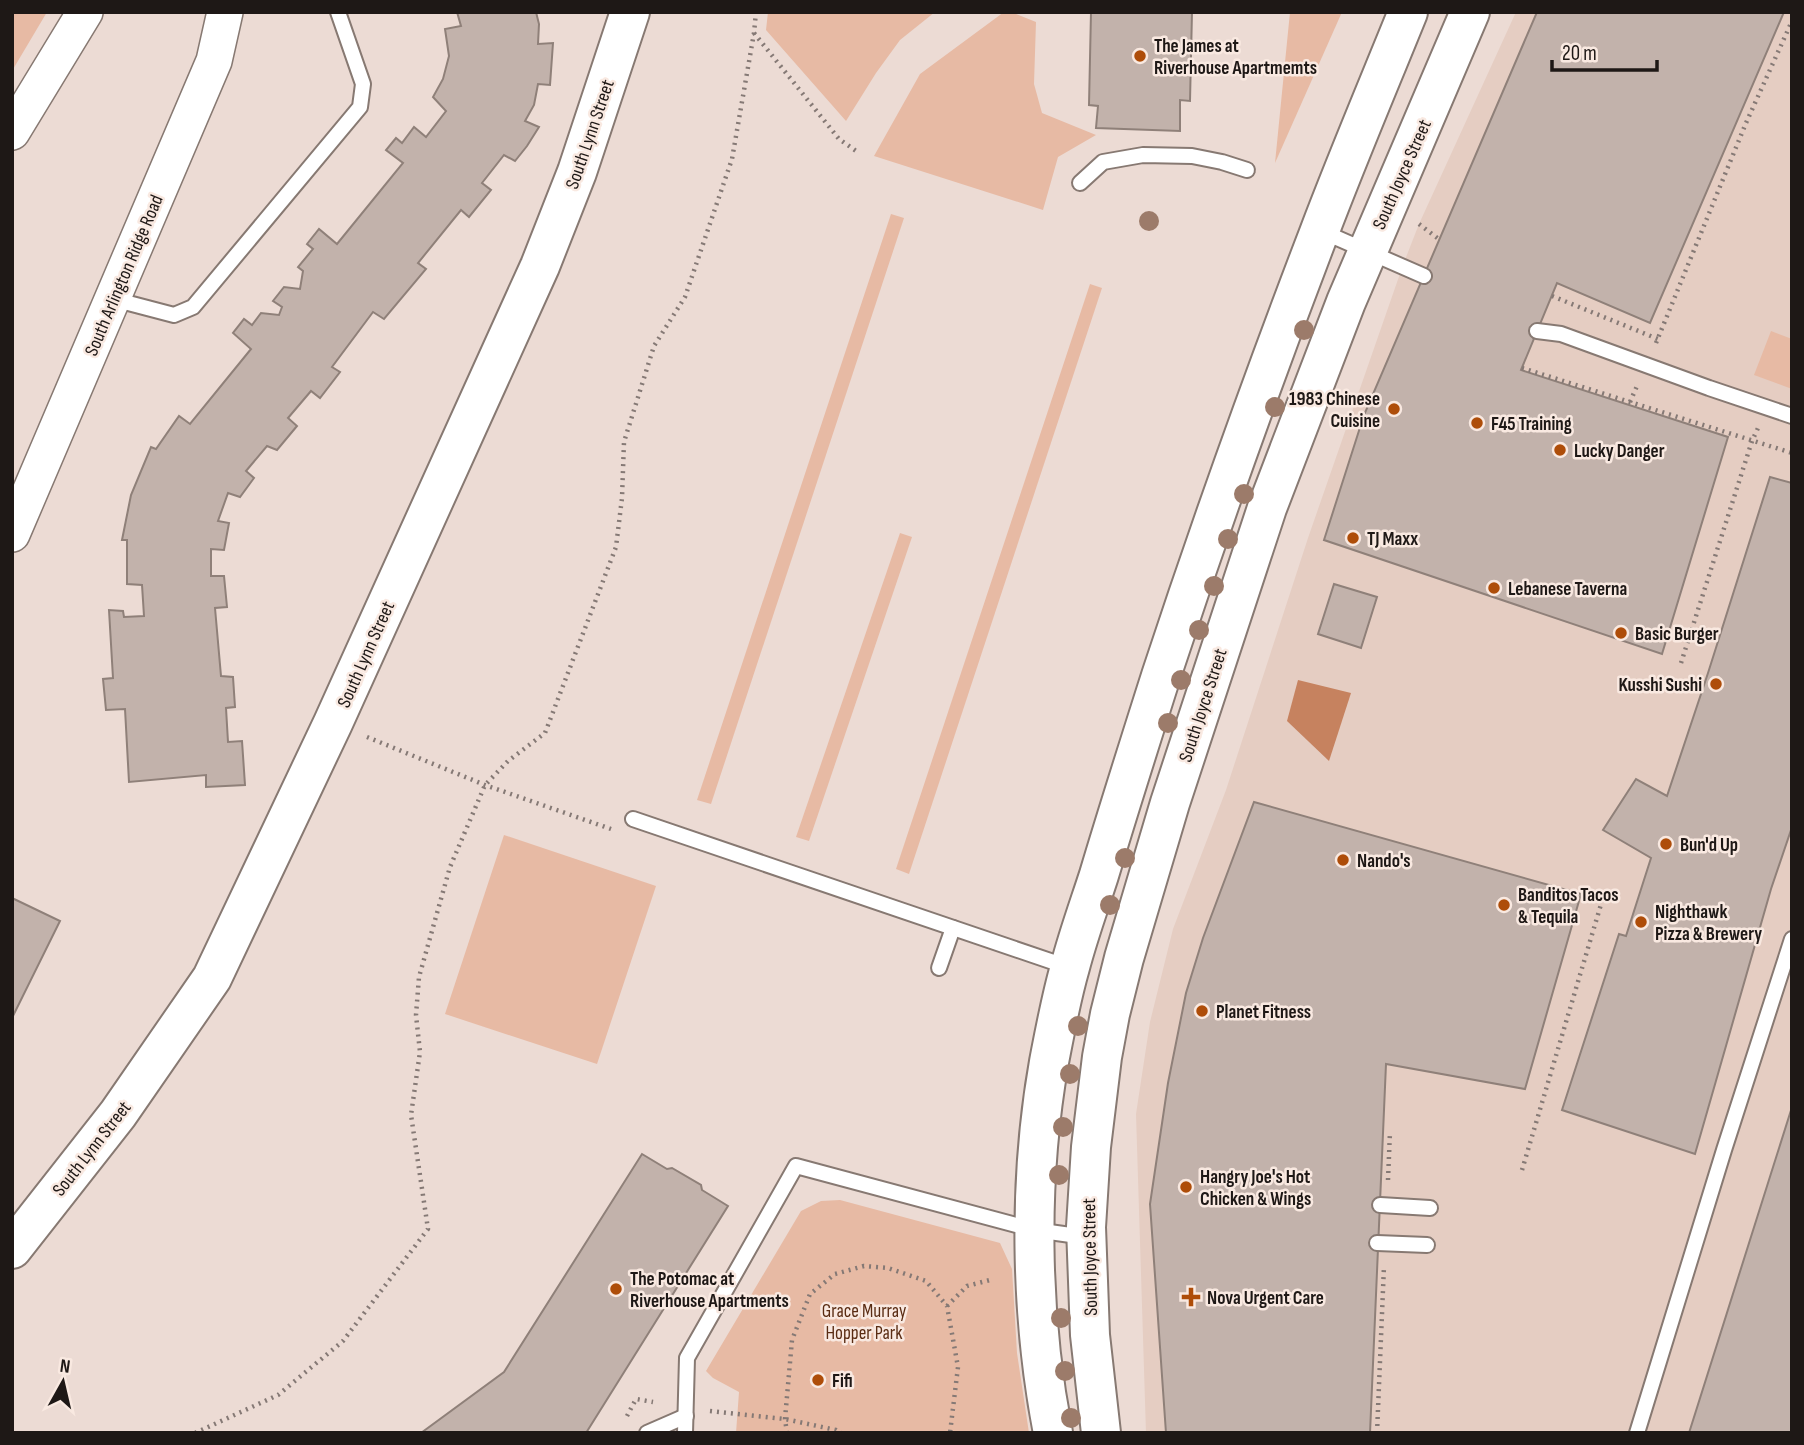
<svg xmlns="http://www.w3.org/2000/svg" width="1804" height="1445" viewBox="0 0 1804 1445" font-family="'Sofia Sans Condensed',sans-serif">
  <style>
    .built { fill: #e5cdc2 }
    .green { fill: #e7baa4 }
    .water { fill: #c6825f }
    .building { fill: #c2b2ab; stroke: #8f8079; stroke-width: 2 }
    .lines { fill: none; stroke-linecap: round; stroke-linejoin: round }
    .service-casing { stroke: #877972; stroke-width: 18 }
    .tertiary-casing { stroke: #877972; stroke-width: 38 }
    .secondary-casing { stroke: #877972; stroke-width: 42 }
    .path { stroke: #857975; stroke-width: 4.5; stroke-dasharray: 2 5; stroke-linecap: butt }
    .service { stroke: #fff; stroke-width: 14 }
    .tertiary { stroke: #fff; stroke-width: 35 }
    .secondary { stroke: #fff; stroke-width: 38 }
    .tree { fill: #9c7b6a }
    .poi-dot { fill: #ae4d09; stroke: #f9e9e1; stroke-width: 2.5 }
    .labels { text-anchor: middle; stroke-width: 5; stroke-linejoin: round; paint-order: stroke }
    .poi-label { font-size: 19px; font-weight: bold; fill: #1e1816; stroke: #f9e9e1; text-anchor: start }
    .street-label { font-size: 19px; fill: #1e1816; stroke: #f9e9e1 }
    .park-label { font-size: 19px; fill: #5a2c13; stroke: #f9e9e1 }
  </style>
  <rect width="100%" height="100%" fill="#ecdbd4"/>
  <polygon class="built" points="1516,12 1792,12 1792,1433 1146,1433 1136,1114 1150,1022 1173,929 1226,790 1308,538 1403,265 1419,224"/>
  <g class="green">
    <polygon points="12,12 47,12 12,71"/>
    <polygon points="768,12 935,12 900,40 876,73 846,121 766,30"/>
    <polygon points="1004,12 1011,12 1036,22 1034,84 1042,113 1096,135 1058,157 1043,210 874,156 920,74"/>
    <polygon points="1290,12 1342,12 1275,163"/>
    <polygon points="891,214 904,218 711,804 697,800"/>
    <polygon points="1090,284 1102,288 909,874 896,869"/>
    <polygon points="1771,331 1792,339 1792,389 1754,375"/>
    <polygon points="900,533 912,537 809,841 796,837"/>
    <polygon points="504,835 656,886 597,1064 445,1014"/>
    <polygon points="840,1200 1000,1243 1012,1269 1017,1353 1029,1433 736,1433 739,1392 713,1378 706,1371 801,1211 821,1201"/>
  </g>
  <polygon class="water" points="1298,680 1351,693 1329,761 1287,721"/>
  <g class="building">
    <polygon points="457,12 536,12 539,24 538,44 553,43 550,85 538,84 534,105 525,121 539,127 527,146 515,161 504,155 482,183 491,190 469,217 461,210 418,263 426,269 384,319 373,312 332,367 340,372 320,398 311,391 288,418 297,426 277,450 267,446 246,471 254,478 240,497 228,493 218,521 229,523 224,550 211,549 211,576 224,576 227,607 215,608 221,676 233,677 235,707 226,708 228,742 242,741 245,785 206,787 206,775 129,782 125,709 106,710 103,679 113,678 109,610 123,611 124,617 144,616 142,585 127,584 127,540 122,540 131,495 151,447 156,449 179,416 190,424 251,349 233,333 244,319 252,325 261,313 279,315 282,307 273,301 284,287 300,289 303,271 298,267 313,249 307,244 319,229 337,244 403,163 386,150 396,138 402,143 414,127 426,137 446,111 433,97 443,79 449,56 445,29 461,26"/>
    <polygon points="1091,12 1192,12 1190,101 1180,100 1180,131 1096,128 1098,106 1089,105"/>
    <polygon points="1537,12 1784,12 1650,323 1557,283 1521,370 1728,437 1662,654 1324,540 1364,415"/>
    <polygon points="1770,477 1792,483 1792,827 1771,889 1695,1154 1562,1110 1619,934 1626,936 1651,858 1603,830 1636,779 1667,796 1708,673"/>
    <polygon points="1334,584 1377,597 1361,648 1318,634"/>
    <polygon points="1254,802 1581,894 1525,1089 1386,1064 1370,1433 1166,1433 1150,1204 1168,1083 1186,993 1203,938"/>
    <polygon points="12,898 60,921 12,1018"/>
    <polygon points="1792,1107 1792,1433 1689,1433"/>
    <polygon points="642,1154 667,1169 672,1168 701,1185 702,1190 728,1206 586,1433 421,1433 504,1372"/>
  </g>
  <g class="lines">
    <defs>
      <g id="service">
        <polyline points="1080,183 1103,162 1143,155 1192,156 1222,162 1247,170"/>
        <polyline points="1321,231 1424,276"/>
        <polyline points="113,299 174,315 193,307 360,107 363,84 338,12"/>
        <polyline points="1537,331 1561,334 1709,388 1792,416"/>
        <polyline points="633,819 1068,967"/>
        <polyline points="939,968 953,928"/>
        <polyline points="1380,1205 1430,1208"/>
        <polyline points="1377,1243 1427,1245"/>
        <polyline points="647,1433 686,1416"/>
        <polyline points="685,1433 687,1358 796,1166 1035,1230 1085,1237"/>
        <polyline points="1637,1433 1724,1150 1792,939"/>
      </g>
      <g id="tertiary">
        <polyline points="12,132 85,12"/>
        <polyline points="12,534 214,61 225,12"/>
      </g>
      <g id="secondary">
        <polyline points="12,1249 118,1114 212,978 333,723 540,266 577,172 630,12"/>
        <path d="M1053,1433C1030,1315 1028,1180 1049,1062C1055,1031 1061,998 1070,967C1078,936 1089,906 1099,875C1119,808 1140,742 1161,676C1210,527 1263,379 1319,233C1347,159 1378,86 1408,12"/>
        <polyline points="1101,1433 1090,1335 1086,1227 1091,1147 1102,1057 1110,1014 1124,958 1170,803 1267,508 1346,302 1470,12"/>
      </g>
    </defs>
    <use href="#service" class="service-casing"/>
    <use href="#tertiary" class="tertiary-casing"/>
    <use href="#secondary" class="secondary-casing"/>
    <g class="path">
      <polyline points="754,33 839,139 859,153"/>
      <polyline points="1419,224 1440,240"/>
      <polyline points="1552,296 1658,339"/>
      <polyline points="1656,343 1746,123 1792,21"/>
      <polyline points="1522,368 1792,453"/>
      <polyline points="1630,402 1637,386"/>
      <polyline points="1681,663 1752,441 1758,428"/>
      <polyline points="367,737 485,785 611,829"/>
      <polyline points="1522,1170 1602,901"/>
      <polyline points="1388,1180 1390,1132"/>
      <polyline points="947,1306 967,1286 990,1280"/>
      <polyline points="710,1411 785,1419 836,1430 841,1433"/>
      <polyline points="627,1416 636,1399 653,1402"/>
      <polyline points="195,1433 278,1395 343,1341 428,1229 411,1115 420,1052 416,1015 419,977 450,867 485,785 508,761 545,733 616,547 622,498 624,442 654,346 685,297 732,159 754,33 756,12"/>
      <polyline points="787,1433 785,1419 792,1340 810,1294 835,1274 864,1266 888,1268 926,1281 947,1306 958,1367 950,1433"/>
      <polyline points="1377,1433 1384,1266"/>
    </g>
    <use href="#service" class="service"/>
    <use href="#tertiary" class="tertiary"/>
    <use href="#secondary" class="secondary"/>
  </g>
  <g class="tree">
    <circle cx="1149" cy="221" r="10"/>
    <circle cx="1304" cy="330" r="10"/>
    <circle cx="1275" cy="407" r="10"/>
    <circle cx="1244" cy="494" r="10"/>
    <circle cx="1228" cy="539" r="10"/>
    <circle cx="1214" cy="586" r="10"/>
    <circle cx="1199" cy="630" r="10"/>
    <circle cx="1181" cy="680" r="10"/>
    <circle cx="1168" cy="723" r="10"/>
    <circle cx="1125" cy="858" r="10"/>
    <circle cx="1110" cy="905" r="10"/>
    <circle cx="1078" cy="1026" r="10"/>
    <circle cx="1070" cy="1074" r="10"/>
    <circle cx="1063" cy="1127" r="10"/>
    <circle cx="1059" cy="1175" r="10"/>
    <circle cx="1061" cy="1318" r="10"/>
    <circle cx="1065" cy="1371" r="10"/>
    <circle cx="1071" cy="1418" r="10"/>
  </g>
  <g class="poi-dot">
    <circle cx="1140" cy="56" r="7"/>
    <circle cx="1394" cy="409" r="7"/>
    <circle cx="1477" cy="423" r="7"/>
    <circle cx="1560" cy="450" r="7"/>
    <circle cx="1353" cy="538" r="7"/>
    <circle cx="1494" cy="588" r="7"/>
    <circle cx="1621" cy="633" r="7"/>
    <circle cx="1716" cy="684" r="7"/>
    <circle cx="1666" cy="844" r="7"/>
    <circle cx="1343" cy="860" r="7"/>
    <circle cx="1504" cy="905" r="7"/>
    <circle cx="1641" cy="922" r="7"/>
    <circle cx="1202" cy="1011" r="7"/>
    <circle cx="1186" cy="1187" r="7"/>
    <circle cx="616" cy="1289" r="7"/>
    <path d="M1187.5 1286.5h7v7h7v7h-7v7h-7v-7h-7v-7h7z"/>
    <circle cx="818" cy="1380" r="7"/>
  </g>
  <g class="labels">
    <g class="poi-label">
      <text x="1154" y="52">The James at<tspan x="1154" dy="22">Riverhouse Apartmemts</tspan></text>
      <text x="1380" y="405" text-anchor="end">1983 Chinese<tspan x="1380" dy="22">Cuisine</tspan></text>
      <text x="1491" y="430">F45 Training</text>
      <text x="1574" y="457">Lucky Danger</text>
      <text x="1367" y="545">TJ Maxx</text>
      <text x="1508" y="595">Lebanese Taverna</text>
      <text x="1635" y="640">Basic Burger</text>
      <text x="1702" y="691" text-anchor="end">Kusshi Sushi</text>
      <text x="1680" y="851">Bun'd Up</text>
      <text x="1357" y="867">Nando's</text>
      <text x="1518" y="901">Banditos Tacos<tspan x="1518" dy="22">&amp; Tequila</tspan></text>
      <text x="1655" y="918">Nighthawk<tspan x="1655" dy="22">Pizza &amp; Brewery</tspan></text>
      <text x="1216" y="1018">Planet Fitness</text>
      <text x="1200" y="1183">Hangry Joe's Hot<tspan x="1200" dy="22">Chicken &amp; Wings</tspan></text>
      <text x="630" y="1285">The Potomac at<tspan x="630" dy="22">Riverhouse Apartments</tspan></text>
      <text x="1207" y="1304">Nova Urgent Care</text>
      <text x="832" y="1387">Fifi</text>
    </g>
    <g class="street-label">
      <text transform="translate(589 134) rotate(-71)" y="7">South Lynn Street</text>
      <text transform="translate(1401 174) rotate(-66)" y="7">South Joyce Street</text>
      <text transform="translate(123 275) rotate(-67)" y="7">South Arlington Ridge Road</text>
      <text transform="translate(365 654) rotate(-66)" y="7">South Lynn Street</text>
      <text transform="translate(1202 705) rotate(-72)" y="7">South Joyce Street</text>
      <text transform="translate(91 1148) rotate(-52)" y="7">South Lynn Street</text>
      <text transform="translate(1089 1257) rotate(-91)" y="7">South Joyce Street</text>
    </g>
    <g class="park-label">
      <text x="864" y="1317">Grace Murray<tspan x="864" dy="22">Hopper Park</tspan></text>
    </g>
  </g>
  <rect width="1804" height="1445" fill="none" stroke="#1e1816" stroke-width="28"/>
  <g transform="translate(63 1382) rotate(8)" stroke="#f9e9e1" stroke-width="5" paint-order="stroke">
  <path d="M0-5L12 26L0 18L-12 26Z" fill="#1e1816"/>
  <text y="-10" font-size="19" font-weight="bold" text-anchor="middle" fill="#1e1816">N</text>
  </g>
  <path d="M1552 60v10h105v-10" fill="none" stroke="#1e1816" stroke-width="3.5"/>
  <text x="1562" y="60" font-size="21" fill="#1e1816" stroke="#f9e9e1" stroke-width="5" paint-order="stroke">20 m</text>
</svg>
